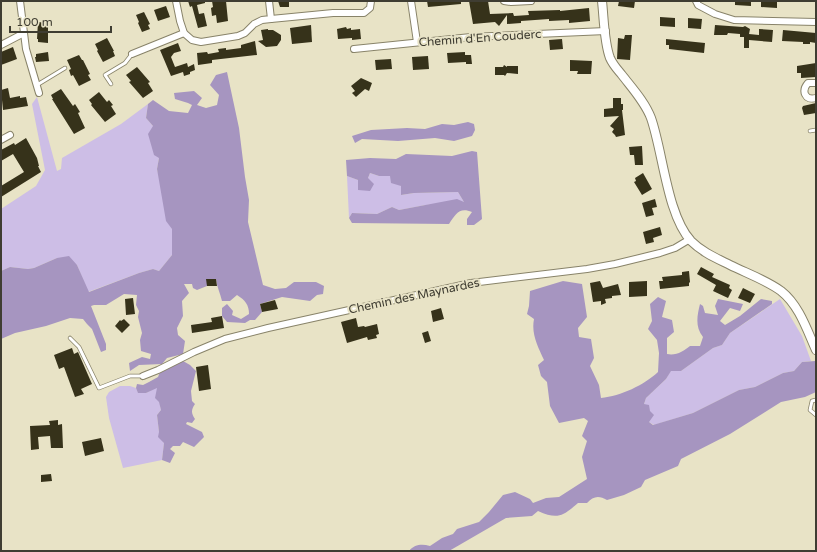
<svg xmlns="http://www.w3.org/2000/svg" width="817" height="552" viewBox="0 0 817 552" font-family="'Varela Round',sans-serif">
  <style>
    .green { fill: #cdbee6 }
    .forest { fill: #a695c0 }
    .building { fill: #36321a }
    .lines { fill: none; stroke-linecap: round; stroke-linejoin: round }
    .service-casing { stroke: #888369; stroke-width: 4.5 }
    .minor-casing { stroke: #888369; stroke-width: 8 }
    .tertiary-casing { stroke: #888369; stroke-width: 10 }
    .service { stroke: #fff; stroke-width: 3 }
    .minor { stroke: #fff; stroke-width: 6 }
    .tertiary { stroke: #fff; stroke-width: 8 }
    .labels { text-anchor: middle; stroke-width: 4; stroke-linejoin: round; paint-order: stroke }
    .street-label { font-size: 12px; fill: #3f3d32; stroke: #e8e3c6 }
  </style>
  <rect width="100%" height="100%" fill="#e8e3c6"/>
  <g class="green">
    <polygon points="37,97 57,171 61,169 62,158 121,124 148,104 146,118 153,126 159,158 157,169 172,229 172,255 159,271 153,269 139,273 88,292 77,265 57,258 34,268 28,269 10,267 1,271 1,209 36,186 45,170 32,104"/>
    <polygon points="370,173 379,176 391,176 401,186 401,195 414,193 458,192 464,202 426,205 399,210 392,207 377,214 352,213 349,218 347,176 358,180 358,190 368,178"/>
    <polygon points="780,299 802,336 811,361 802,362 794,371 783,373 755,387 739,390 693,413 654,425 649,422 650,411 644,404 646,398 666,379 671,370 681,371 713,348 722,345 730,333"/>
    <polygon points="120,386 130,386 136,388 138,392 146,393 157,387 161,410 157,415 159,432 164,443 162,460 123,468 109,418 106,397 109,392"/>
  </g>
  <g class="forest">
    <path d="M227,72L239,128L245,177L249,200L248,222L263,285L275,289L286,288L294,282H316L324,286L323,294L317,295L310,301L282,297L260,304L262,312L255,320H250L245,323L227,322L222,316V308L227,304L233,311L232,315L241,319L249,314C249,305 245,300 237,295L230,301H222C220,293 217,287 216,279H207V286L197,290L193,288L192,284H184L189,293L182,301L183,316L177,328L178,335L185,341L183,354L167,358L162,364L139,365L130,371L129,363L142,357L150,359L151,354L141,351L140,340L142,333L138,317L139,311L136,305L137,295L124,294L106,305H94L91,306L106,344V350L101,352L92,329L87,324L83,319L70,318L46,326L15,333L1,339V271L10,267L28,269L34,268L57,258L69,256L77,265L89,292L139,273L153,269L159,271L172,255V229L166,221L157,169L159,158L154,155L148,134L153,126L146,118L148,104L153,100L169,111L188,113L192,105L188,103L175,99L174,93L194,91L202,98L197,105L206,108L217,105L219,95L210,85L216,75Z"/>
    <polygon points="468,122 474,124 475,130 472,136 454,141 435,138 398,141 362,139 355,143 352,136 371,130 407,128 425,129 442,124 454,125"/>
    <path d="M472,151L477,152L482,219L474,225H467V219L472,212C459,207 456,214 449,224L352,223L349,218L352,213L377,214L392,207L399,210L457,199L464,202L458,192L414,193L401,195V186L391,183L390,176H379L370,173L368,178L374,184L370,191L358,190V180L347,176L346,160L370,158L396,159L406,154L452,156Z"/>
    <path d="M563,281L582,284L587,317L578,328L579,337L591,339L594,358L590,366L599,385L601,398C621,396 644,385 658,372L659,353L657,340L648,329L652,321L650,304L658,297L666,301L662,317L672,320L674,332L667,338V354C676,356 684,351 690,346H700L703,337C695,327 697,316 700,304L703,306L705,313L718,315L715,306L718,299L743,304L740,311L730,308L720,321L725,325L740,316L761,299L772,301V304L730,333L722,345L713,348L681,371H671L666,379L646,398L644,404L649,405L650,411L654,415L649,422L653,425L693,413L739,390L755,387L783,373L794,371L802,362L815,361L816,392L805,397L781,402L730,434L681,459L678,466L645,480L641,487L624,495L607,500C599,495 593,496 587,503H578C563,516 558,520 538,511L532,516L506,518L449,551H409C415,544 422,544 430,546L442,538L453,534L457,529L479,522L489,512L503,495L515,492L530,499L533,503L546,498L559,497L587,479L582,457L587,441L582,436L588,421L584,418L559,423L550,406L547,382L541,376L538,365L544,360C538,347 531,334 534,319L527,314L529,306L530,291Z"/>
    <path d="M183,361L190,365L196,371L191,391L192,401L195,404C191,410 191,413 195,419L192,423L187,422L186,424L202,432L204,437L194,447L183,442L180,446H173L170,449L175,453L170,463L162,460L164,443L158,437L159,432L157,415L161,410L159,402L155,398L157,388L146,393H138L136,388L137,384L143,385L149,382L158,377L160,372Z"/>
  </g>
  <g class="building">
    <polygon points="188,1 205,1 205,3 197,5 199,14 204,13 207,26 198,28 192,6 190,7"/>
    <polygon points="212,1 226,1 228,21 217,23 216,15 212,16 211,8 213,7"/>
    <polygon points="278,1 289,1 289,7 280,7"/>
    <polygon points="427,1 461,1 461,4 428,7"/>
    <polygon points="469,1 488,1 490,14 513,13 514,16 529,15 528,11 560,10 560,11 589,8 590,21 569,23 569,20 549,21 549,19 521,21 521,23 507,24 507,15 499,26 495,22 473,24"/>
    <polygon points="619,1 635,1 634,8 618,6"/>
    <polygon points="735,1 751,1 751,6 735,5"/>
    <polygon points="761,1 777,1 777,8 761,7"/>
    <polygon points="166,6 170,17 158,21 154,10"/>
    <polygon points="144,12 150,24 148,25 150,29 142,32 138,23 139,22 136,15"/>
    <polygon points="660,17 675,18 675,27 660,26"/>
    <polygon points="688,18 702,19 701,29 688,28"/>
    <polygon points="38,22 48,23 48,43 38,42 38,39 37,39"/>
    <polygon points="311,25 312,42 292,44 290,28"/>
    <polygon points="715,25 743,27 745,26 750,29 749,34 759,35 759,29 773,30 772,42 749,40 749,48 744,48 744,37 740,37 740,34 728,33 727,35 714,35"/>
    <polygon points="346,27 347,29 351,28 351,30 360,29 361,39 352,40 352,38 338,39 337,29"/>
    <polygon points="268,29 268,30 273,30 281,35 281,40 277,46 266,47 258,41 263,40 261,30"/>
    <polygon points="783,30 816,33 816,43 810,42 810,44 803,44 803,42 782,41"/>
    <polygon points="625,35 632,35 630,60 617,59 618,38 624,39"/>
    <polygon points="107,38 114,51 113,51 115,56 103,62 97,51 98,50 95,44"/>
    <polygon points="562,39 563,49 550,50 549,40"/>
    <polygon points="666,39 705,43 704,53 669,49 669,45 666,45"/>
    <polygon points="255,41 257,55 212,60 212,63 198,65 197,53 207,52 208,54 219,52 218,49 226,48 226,50 241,48 241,45"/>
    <polygon points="178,43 181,51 174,53 171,57 175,67 187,63 188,67 194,64 195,70 190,72 190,74 184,76 183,72 171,76 160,50"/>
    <polygon points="13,47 17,59 1,65 1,52"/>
    <polygon points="48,52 49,61 36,62 35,57 36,57 36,54"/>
    <polygon points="465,52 465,55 471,55 472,64 466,64 466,62 448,63 447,53"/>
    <polygon points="79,55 82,60 83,60 90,74 88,75 91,80 79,86 73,75 71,76 69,70 71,69 67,60"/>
    <polygon points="428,56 429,69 413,70 412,57"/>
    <polygon points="391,59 392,69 376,70 375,60"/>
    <polygon points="570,60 592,61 591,74 577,74 578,71 570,71"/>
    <polygon points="816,63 816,77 801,78 801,73 797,73 797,66"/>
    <polygon points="504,65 507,67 507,66 518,66 518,74 507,73 505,76 504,75 495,75 495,67 503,67"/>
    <polygon points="137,67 150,82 148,83 153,91 143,98 129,82 131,81 126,75"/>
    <polygon points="361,78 372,83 369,91 365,89 356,97 352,93 355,91 351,86"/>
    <polygon points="8,88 10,98 20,96 20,98 26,97 28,106 3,110 1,90"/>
    <polygon points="61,89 73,106 75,104 80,112 78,113 85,128 74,134 52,99 53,99 51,95"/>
    <polygon points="99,92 107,102 109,100 113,105 111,106 116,114 105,122 91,105 92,104 89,100"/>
    <polygon points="613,98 621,98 621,104 623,104 623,110 622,110 625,135 616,137 615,135 612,132 614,129 610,126 619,116 604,117 604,109 613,108"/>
    <polygon points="816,103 816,113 804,115 802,108 803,106"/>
    <polygon points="26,138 37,158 39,166 38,166 41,172 1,197 1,186 24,172 13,154 1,161 1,150 14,143 15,145"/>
    <polygon points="642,146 643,165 635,165 634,155 630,155 629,147"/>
    <polygon points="643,173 652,189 642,195 634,182 636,181 635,178"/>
    <polygon points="655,199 657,207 652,208 654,215 646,217 642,203"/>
    <polygon points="660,227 662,235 653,238 654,242 646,244 643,232"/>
    <polygon points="701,267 714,274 712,277 730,285 729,288 732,290 728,298 713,291 716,285 697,274"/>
    <polygon points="689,271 690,282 689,283 689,286 660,289 659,281 663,281 662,277 682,275 682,272"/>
    <polygon points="206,279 216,279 217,286 207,286"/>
    <polygon points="600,281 603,288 618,284 621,295 612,296 612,298 605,299 606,303 601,305 601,301 593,302 590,283"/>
    <polygon points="647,281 647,296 629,297 629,282"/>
    <polygon points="743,288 755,294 750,303 738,298"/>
    <polygon points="133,298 135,314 126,315 125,299"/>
    <polygon points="275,300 278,309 262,312 260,304"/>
    <polygon points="441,308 444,319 433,322 431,311"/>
    <polygon points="222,316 224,328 192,333 191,325 212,322 211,318"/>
    <polygon points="356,318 358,327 364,326 365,327 377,324 379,334 376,335 377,338 368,340 367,337 347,343 341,322"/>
    <polygon points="124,319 130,325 122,333 115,326 120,320 121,321"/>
    <polygon points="428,331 431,341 425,343 422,333"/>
    <polygon points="72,348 74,354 78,352 92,384 81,389 84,394 75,397 64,367 59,369 54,355"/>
    <polygon points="208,365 211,389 199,391 196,367"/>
    <polygon points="58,420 58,425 62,424 63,448 51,448 50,436 38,437 39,449 31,450 30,426 50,425 49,421"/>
    <polygon points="101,438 104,451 85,456 82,442"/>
    <polygon points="51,474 52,481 41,482 41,475"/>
  </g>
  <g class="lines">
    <defs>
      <g id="service">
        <polyline points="111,84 105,75 125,63 132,54"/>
        <polyline points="37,85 65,68"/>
        <polyline points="810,131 816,130"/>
        <polyline points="70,338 79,347 99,388 130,376 143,376"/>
        <polyline points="816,400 812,401 810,410 816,415"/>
      </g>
      <g id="minor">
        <polyline points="176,1 180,21 184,33 192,40 201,42 238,36 245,33 254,24 262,20 271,19 269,1"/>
        <polyline points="411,1 417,42"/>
        <polyline points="504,1 511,2 531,1"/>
        <polyline points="696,1 698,5 715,14 734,20 816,22"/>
        <polyline points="271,19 333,13 364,13 370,8 371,1"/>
        <polyline points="24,33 26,49 39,93"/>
        <polyline points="1,45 24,33 20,1"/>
        <polyline points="354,49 471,37 606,31"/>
        <polyline points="132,54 184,33"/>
        <path d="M816,83H808C801,91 805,101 816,98"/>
        <polyline points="1,140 10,135"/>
        <polyline points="143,376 158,370 194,352 225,339 268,328 471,283 587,269 615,264 660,253 675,248 690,239"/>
      </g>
      <path id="tertiary" d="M602,1C604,19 604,42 610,58C613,65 618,70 622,75C632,88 645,102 651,118C663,152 667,215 691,241C702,252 716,258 730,265C746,273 766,280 781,291C799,305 807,330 816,350"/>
    </defs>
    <use href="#service" class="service-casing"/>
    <use href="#minor" class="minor-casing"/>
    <use href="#tertiary" class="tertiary-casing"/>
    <use href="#service" class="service"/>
    <use href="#minor" class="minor"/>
    <use href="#tertiary" class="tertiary"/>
  </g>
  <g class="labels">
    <g class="street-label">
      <text transform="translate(480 38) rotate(-4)" y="4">Chemin d'En Couderc</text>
      <text transform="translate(414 296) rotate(-12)" y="4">Chemin des Maynardes</text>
    </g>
  </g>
  <rect width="817" height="552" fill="none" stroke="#3f3d32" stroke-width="4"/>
  <path d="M10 26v6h101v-6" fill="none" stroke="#3f3d32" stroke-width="2"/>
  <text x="16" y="26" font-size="12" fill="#3f3d32" stroke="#e8e3c6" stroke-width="3" paint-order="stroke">100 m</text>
</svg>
